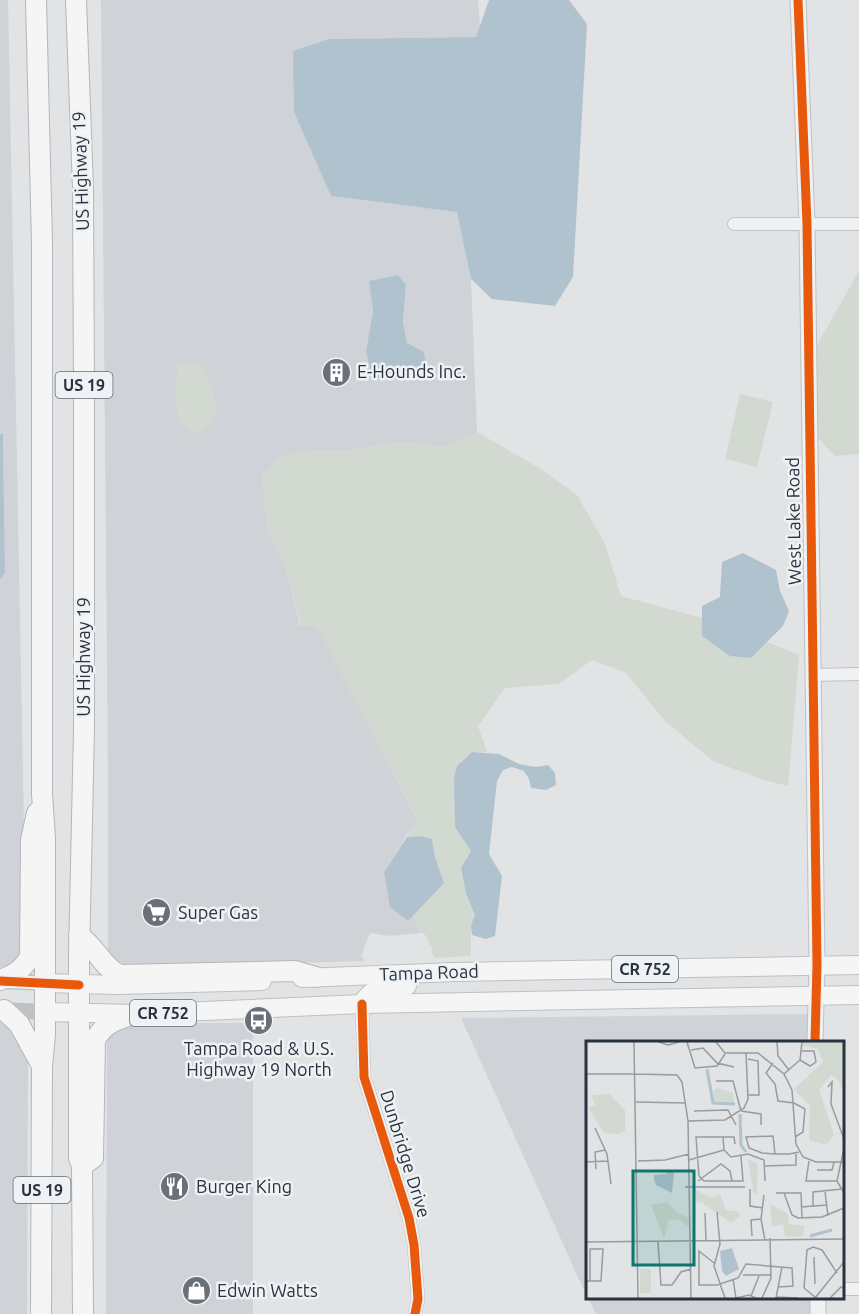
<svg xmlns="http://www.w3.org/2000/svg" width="859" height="1314" viewBox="0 0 859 1314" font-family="Ubuntu,sans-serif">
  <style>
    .built { fill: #cfd3d8; fill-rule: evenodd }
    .green { fill: #d2d9d1 }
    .water { fill: #b1c2cf }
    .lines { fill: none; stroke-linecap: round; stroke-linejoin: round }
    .minor-casing { stroke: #bfc1c3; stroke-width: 14 }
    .tertiary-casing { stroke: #bfc1c3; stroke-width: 17 }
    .primary-casing { stroke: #bdc0c3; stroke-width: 20 }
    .trunk-casing { stroke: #b3b6ba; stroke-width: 22 }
    .minor { stroke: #f0f1f2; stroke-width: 12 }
    .tertiary { stroke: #f0f1f2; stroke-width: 15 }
    .secondary { stroke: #bfc2c5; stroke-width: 16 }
    .primary { stroke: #f5f5f6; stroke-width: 18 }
    .trunk { stroke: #f5f5f6; stroke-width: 20 }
    .cycleway-casing { stroke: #eef2f5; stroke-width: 13 }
    .cycleway { stroke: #e8590c; stroke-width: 9 }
    .labels { text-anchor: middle; stroke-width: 5; stroke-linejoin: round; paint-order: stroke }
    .shield { fill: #eef2f5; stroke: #646c75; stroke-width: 1.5 }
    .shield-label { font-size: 16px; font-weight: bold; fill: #29323e }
    .street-label { font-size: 18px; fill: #29323e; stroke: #eef2f5 }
    .poi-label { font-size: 18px; fill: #29323e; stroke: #eef2f5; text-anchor: start }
    .inset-river { fill: none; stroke: #b1c2cf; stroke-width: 3 }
    .inset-road { fill: none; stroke: #979ca2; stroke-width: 1.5 }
    .view { fill: #0f766e; fill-opacity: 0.15; stroke: #0f766e; stroke-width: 3 }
    .inset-edge { fill: none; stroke: #29323e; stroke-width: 3 }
  </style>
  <rect width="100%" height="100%" fill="#e1e3e5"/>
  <g class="built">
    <polygon points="0,0 8,0 25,878 25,949 11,968 0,967 0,580 5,573 3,434 0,434"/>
    <path d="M101,0H478L480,26L476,37L329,39L316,158L331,196L458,212L471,280L477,432L444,447L402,442L348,451L297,452L262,476L268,531L287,572L300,626L317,625L417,819L384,872L408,921L413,915L419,933L390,936L370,933L361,956L365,961L125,968L108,958V776ZM406,285L403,322L407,343L366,351L373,311Z"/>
    <polygon points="810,1014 809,1042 588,1042 587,1297 461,1018"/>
    <polygon points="0,1017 28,1052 27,1314 0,1314"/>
    <polygon points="128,1023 253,1023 253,1314 106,1314 107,1033"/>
    <polygon points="588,1298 811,1298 812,1314 596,1314"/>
  </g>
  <g class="green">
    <polygon points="859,271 859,454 835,456 816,436 815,349"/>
    <path d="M178,364H201C213,391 232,423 191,434L178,420L175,393Z"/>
    <polygon points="740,394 773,402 757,467 725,459"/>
    <polygon points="477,432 541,469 577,495 605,544 621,596 702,618 702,636 751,658 767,642 799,655 788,786 764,780 713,761 665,721 625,672 592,660 559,684 505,688 478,726 487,752 472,752 462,760 465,841 471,851 461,869 466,894 475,915 471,925 471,956 434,958 431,951 433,950 424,933 419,933 413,915 444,883 435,857 434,849 420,836 407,837 417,818 317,626 301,626 287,572 268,531 262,476 279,458 297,452 348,451 402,442 444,447"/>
  </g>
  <g class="water">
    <polygon points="489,0 569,0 587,24 573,277 555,306 492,299 471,279 457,212 331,196 294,112 293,51 329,39 476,37"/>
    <polygon points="398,275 406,285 403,322 407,343 424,352 427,372 398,379 372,378 366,351 373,311 369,281"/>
    <polygon points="0,434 3,434 5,573 0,580"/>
    <polygon points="743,553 776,570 780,591 789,611 783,626 751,658 730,656 702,636 702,606 720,597 722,562"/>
    <polygon points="472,752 499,754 519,764 536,767 548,765 555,773 556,785 546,790 531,788 529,779 524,771 512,767 503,770 497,781 489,854 502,876 495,936 486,939 472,935 471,925 475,915 466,894 461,868 471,851 455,827 454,777 457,766"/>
    <polygon points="420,836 432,839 435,857 444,883 408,921 390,907 384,872 407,837"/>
  </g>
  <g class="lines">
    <defs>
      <g id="minor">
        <polyline points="734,224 859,224"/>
        <polyline points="813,675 859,674"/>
        <polyline points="362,1004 364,1077 409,1218 414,1245 418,1299 415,1314"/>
        <polyline points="842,1289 859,1289"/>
      </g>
      <g id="tertiary">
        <polyline points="798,0 807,224 817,965 815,1042"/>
        <polyline points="818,1298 818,1314"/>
      </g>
      <g id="primary">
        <polyline points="302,978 455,972 859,965"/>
        <polyline points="45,983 118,985 262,981"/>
        <path d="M362,1004C372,985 387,986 407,986"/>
        <polyline points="45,1012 135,1014 362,1004 859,995"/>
      </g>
      <g id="trunk">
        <polyline points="36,0 42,243 42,793 45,839 45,1034 42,1066 41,1314"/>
        <polyline points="76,0 83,188 84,392 84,729 79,957 79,1158 82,1166 83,1314"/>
        <path d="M79,936C96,946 101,966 119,975L295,971L316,977"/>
        <path d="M0,980C14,975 22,970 30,957L31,840L37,813"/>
        <polyline points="4,1010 19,1024 42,1066"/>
        <path d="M82,1166L93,1158L95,1040C104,1023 117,1019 135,1014"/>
      </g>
    </defs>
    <use href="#minor" class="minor-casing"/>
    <use href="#tertiary" class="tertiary-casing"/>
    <use href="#primary" class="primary-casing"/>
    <use href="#trunk" class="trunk-casing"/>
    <use href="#minor" class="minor"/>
    <use href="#tertiary" class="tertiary"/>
    <g class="secondary">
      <polyline points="0,981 45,983"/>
      <polyline points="0,1010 45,1012"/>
    </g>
    <use href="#primary" class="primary"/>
    <use href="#trunk" class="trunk"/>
    <defs>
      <g id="cycleway">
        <polyline points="798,0 807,224 817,965 815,1042"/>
        <polyline points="0,981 79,985"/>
        <polyline points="362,1004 364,1077 409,1218 414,1245 418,1299 415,1314"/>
      </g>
    </defs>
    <use href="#cycleway" class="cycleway-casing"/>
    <use href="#cycleway" class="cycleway"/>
  </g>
  <defs>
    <symbol id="building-disc" viewBox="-11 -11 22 22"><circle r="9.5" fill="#697078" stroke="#eef2f5"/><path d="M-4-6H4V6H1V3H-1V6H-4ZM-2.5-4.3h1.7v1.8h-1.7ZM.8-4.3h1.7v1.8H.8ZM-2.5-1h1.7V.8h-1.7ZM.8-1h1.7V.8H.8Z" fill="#fff"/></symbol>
    <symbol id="supermarket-disc" viewBox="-11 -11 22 22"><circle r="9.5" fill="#697078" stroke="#eef2f5"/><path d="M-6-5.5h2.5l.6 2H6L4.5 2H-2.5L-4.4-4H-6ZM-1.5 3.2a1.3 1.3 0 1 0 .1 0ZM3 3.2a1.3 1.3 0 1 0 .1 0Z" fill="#fff"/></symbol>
    <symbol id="bus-disc" viewBox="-11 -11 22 22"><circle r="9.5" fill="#697078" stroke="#eef2f5"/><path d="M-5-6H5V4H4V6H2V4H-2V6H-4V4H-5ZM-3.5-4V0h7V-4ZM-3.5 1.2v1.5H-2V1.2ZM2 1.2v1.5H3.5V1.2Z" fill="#fff"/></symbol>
    <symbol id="restaurant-disc" viewBox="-11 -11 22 22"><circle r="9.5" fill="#697078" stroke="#eef2f5"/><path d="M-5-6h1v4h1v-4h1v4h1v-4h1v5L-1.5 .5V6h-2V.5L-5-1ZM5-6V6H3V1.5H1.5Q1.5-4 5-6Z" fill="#fff"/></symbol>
    <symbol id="shop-disc" viewBox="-11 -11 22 22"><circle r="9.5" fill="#697078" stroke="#eef2f5"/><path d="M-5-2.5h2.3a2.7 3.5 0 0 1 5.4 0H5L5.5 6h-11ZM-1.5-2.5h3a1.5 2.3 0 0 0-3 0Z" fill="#fff"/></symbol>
  </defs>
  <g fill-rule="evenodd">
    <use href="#building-disc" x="320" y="356" width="33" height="33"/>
    <use href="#supermarket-disc" x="140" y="896" width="33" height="33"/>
    <use href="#bus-disc" x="242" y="1004" width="33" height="33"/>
    <use href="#restaurant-disc" x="158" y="1170" width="33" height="33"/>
    <use href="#shop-disc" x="180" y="1274" width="33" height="33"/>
  </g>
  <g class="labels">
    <g class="shield">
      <rect x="55.5" y="372" width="57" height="26" rx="4.5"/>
      <rect x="612" y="956" width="66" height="26" rx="4.5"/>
      <rect x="130" y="1000" width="66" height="26" rx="4.5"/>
      <rect x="13.5" y="1177" width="57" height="26" rx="4.5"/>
    </g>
    <g class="shield-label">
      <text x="84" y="391">US 19</text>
      <text x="645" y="975">CR 752</text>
      <text x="163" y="1019">CR 752</text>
      <text x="42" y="1196">US 19</text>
    </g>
    <g class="street-label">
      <text transform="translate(81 171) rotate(-92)" y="6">US Highway 19</text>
      <text transform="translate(794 521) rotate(-91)" y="6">West Lake Road</text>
      <text transform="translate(84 657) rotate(-90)" y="6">US Highway 19</text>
      <text transform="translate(429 973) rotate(-2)" y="6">Tampa Road</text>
      <text transform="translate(405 1154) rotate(73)" y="6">Dunbridge Drive</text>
    </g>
    <g class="poi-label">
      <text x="357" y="378">E-Hounds Inc.</text>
      <text x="178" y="919">Super Gas</text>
      <text x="259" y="1055" text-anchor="middle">Tampa Road &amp; U.S.<tspan x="259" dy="21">Highway 19 North</tspan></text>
      <text x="196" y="1193">Burger King</text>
      <text x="217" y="1297">Edwin Watts</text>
    </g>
  </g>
  <g transform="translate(586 1041)">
    <rect width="258" height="258" fill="#e1e3e5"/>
    <path d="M217,1H258V53L252,39L245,34L233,49L248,94L240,104L223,99L224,65L208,48L237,21L232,8L216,4ZM132,47L147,52L148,62L128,60L127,50ZM23,53L39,69V90L34,93L18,92L2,66L9,64L5,54ZM162,119L172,122L171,153L167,151ZM108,148L126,157L134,153L140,169L153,171L154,176L145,182L115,161L106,162ZM81,161L91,172L104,177L103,186L91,178L83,179L78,198L65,164ZM184,163L202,173L203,183L218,185L217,195L199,196L197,183L186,186ZM54,228H65V252H54Z" fill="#d2d9d1"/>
    <path d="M82,128L88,132L86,152L70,144L68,138V134L80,133ZM146,207L153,228L140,235L136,230L134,210Z" fill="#b1c2cf"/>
    <path class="inset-river" d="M121,28L127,62L149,63M154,73L155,104L160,111M224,195L246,189"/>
    <path class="inset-road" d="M48,1L52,257M73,1L82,4L93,1M101,1L109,27L131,25L139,13M130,1L139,12H172L198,33L206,49L210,103L217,116L230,121H258M191,1L192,15L203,29M105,9L117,7L131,22L148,26M214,19L224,25L230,21L228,10H216M187,22L180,32L189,43L192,60L208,62L219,68L217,91L209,96M0,33H49M49,33L91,34L96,41L102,80L105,257M198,33L214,19L216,1M130,40H147L155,70M242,46L246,41L245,63L258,98M161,54H173L172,20L162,18M50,61L99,62M108,70L142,69L150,84M155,70L175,73V84M102,80L139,79L158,67L162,58L160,11M9,87L21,113L25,143M137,96L138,109L145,116L162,113L178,119L179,140M149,103L148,96H110L113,135L118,140H157L155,115M258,107L251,140L258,152M189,113L187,95L160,96L163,107L176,112L189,113H203L213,111M103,119L138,109M52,120L79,119L103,113M223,120L220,140H251M0,121L22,120M178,125L210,124V113M10,128L9,111L19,109M231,129H246L248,121M112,140L135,123L144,130L146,140M99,146H159M164,148V165L177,167M239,151L242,175M190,152H215L216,177M198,152L206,174L212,177L236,176L258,167M178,154L175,178L179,199M215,166L241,164M227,166V151L256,148M131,171L134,203L128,225L139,257M119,172L120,199M166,195L165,179L175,178M0,201L258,198M72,201L75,244H86L95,231L105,228M228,216L229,243M128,222L113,210V244H131L152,237L160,223L206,227L207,245L193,246M157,234H185M147,238L150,257M0,240H15L17,208H4V240M165,255L173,235M190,256L212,257M229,256L218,247L221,209L227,206L236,209L251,232M150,257L163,254L170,257M176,257L185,237L184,197M190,257L196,226M229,257L258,221M244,257L255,246L258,248"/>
    <path class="view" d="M47,130H108V224H47Z"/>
    <rect width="258" height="258" class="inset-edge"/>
  </g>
</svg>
